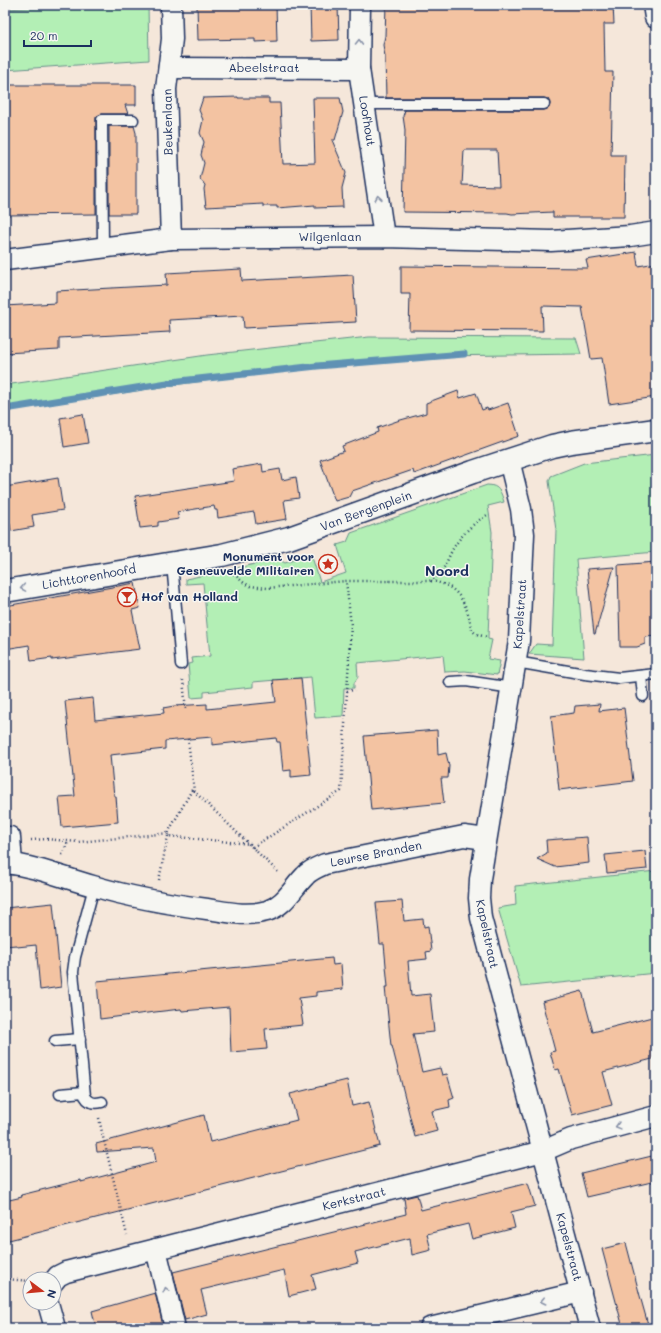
<svg xmlns="http://www.w3.org/2000/svg" width="661" height="1333" viewBox="0 0 661 1333" font-family="Mali,sans-serif">
  <style>
    .green { fill: #b3efb5; stroke: #678f8a }
    .lines { fill: none; stroke-linecap: round; stroke-linejoin: round }
    .stream { stroke: #5e91b4; stroke-width: 7 }
    .building { fill: #f3c3a2; stroke: #1b2f5e; fill-rule: evenodd }
    .service-casing { stroke: #1b2f5e; stroke-width: 13 }
    .minor-casing { stroke: #1b2f5e; stroke-width: 23 }
    .tertiary-casing { stroke: #1b2f5e; stroke-width: 25 }
    .path { stroke: #1b2f5e; stroke-width: 2.5; stroke-dasharray: 1 3; stroke-linecap: butt }
    .service { stroke: #f6f6f2; stroke-width: 10 }
    .minor { stroke: #f6f6f2; stroke-width: 20 }
    .tertiary { stroke: #f6f6f2; stroke-width: 22 }
    .oneway { stroke: #8892a8 }
    .labels { text-anchor: middle; stroke-width: 3; stroke-linejoin: round; paint-order: stroke }
    .street-label { font-size: 12px; fill: #1b2f5e; stroke: #f6f6f2 }
    .poi-label { font-size: 12px; font-weight: bold; fill: #1b2f5e; stroke: #f6f6f2; text-anchor: end }
    .quarter-label { font-size: 14px; font-weight: bold; fill: #1b2f5e; stroke: #f6f6f2 }
  </style>
  <rect width="100%" height="100%" fill="#f5e7da"/>
  <filter id="ink" filterUnits="userSpaceOnUse"><feTurbulence type="fractalNoise" baseFrequency=".025" numOctaves="2"/><feDisplacementMap in="SourceGraphic" scale="8" xChannelSelector="R" yChannelSelector="G"/><feConvolveMatrix kernelMatrix="1 2 1 2 8 2 1 2 1" color-interpolation-filters="sRGB"/></filter>
  <g filter="url(#ink)">
    <g class="green">
      <polygon points="87,5 148,5 149,60 5,70 5,9"/>
      <polygon points="369,337 576,338 581,354 438,356 325,366 188,383 5,411 5,385 207,355"/>
      <polygon points="656,455 656,552 576,559 584,658 529,654 536,644 552,645 556,530 549,481 551,476 584,463"/>
      <path d="M487,485C499,485 501,492 504,502L488,506L492,532L488,637V639L492,640L488,659L500,661L497,675L465,671L445,672L443,655L357,663L358,677L354,683V688H344L343,716L315,718L311,677L253,682V687L204,692V697L191,698L188,664L193,663L192,658L210,656L203,583L186,584V579L278,559L285,563L311,554L320,582L346,573L337,545L347,542L351,533Z"/>
      <polygon points="656,871 656,973 521,987 498,908 516,905 515,886"/>
    </g>
    <g class="lines">
      <polyline class="stream" points="5,409 180,381 317,366 464,354"/>
    </g>
    <g class="building">
      <polygon points="197,5 276,5 277,41 255,42 255,39 198,40"/>
      <polygon points="310,5 338,5 339,40 311,41"/>
      <path d="M386,5H613L614,24H604L605,72H613L611,155H625L624,217H553V212L512,214L507,213L403,212L405,130L403,116L405,110H544L549,108L550,104L548,99L544,98H386L385,56L383,45L385,36ZM464,150H497L499,186L462,185Z"/>
      <polygon points="5,85 136,85 136,105 125,105 128,114 102,114 96,117 96,214 5,215 5,152 8,152 8,116 5,116"/>
      <polygon points="238,97 238,98 269,98 269,103 280,103 283,164 315,163 313,98 340,98 343,112 335,140 332,140 346,173 342,188 343,207 315,208 315,205 277,208 277,206 263,206 263,204 206,207 204,189 205,185 200,179 204,163 201,155 204,142 200,133 203,120 199,110 203,98"/>
      <polygon points="109,126 134,126 136,133 136,214 109,214"/>
      <polygon points="636,252 638,266 656,263 656,397 609,404 602,358 591,359 582,307 542,306 543,331 409,330 410,294 401,294 401,266 588,268 586,260"/>
      <polygon points="241,269 242,281 353,275 356,322 244,328 243,316 169,320 170,332 59,338 59,350 5,353 5,306 56,303 56,291 167,285 166,273"/>
      <polygon points="458,391 460,398 476,393 482,410 487,408 488,410 508,403 519,436 414,474 413,470 352,491 349,497 335,501 320,460 344,451 342,446 378,432 377,428 397,421 426,413 426,403"/>
      <polygon points="83,414 88,443 64,447 60,418"/>
      <polygon points="262,464 263,472 280,469 282,480 296,477 299,498 284,500 287,519 256,524 254,512 218,518 217,510 215,510 214,506 177,512 179,519 158,522 158,526 140,528 135,496 234,481 232,469"/>
      <polygon points="58,478 63,510 32,515 34,527 11,531 10,524 5,525 5,487"/>
      <polygon points="656,562 656,636 645,637 645,644 637,647 620,647 618,565"/>
      <polygon points="614,567 595,634 594,634 587,569"/>
      <polygon points="135,583 140,608 132,610 140,649 52,660 52,658 31,661 29,645 5,649 5,606"/>
      <polygon points="301,678 311,775 291,777 291,770 283,771 280,742 277,742 276,738 212,745 212,737 165,741 165,749 110,755 114,796 116,796 118,822 62,827 59,797 75,796 65,701 93,698 95,720 164,713 163,708 174,706 207,704 207,709 276,702 273,680"/>
      <polygon points="600,704 599,711 624,708 633,781 559,790 551,716 574,713 575,706"/>
      <polygon points="437,730 438,755 446,753 449,766 448,778 441,778 444,803 371,810 364,736"/>
      <polygon points="587,837 589,863 555,867 537,859 547,853 546,840"/>
      <polygon points="645,851 647,869 607,873 605,855"/>
      <polygon points="402,901 404,921 423,919 424,927 428,926 431,951 426,952 427,959 408,961 411,996 430,994 434,1032 413,1034 422,1072 440,1068 442,1075 447,1074 454,1098 449,1100 450,1107 432,1111 437,1131 415,1137 392,1046 391,1046 385,987 388,987 384,944 380,944 376,903"/>
      <polygon points="53,903 61,987 40,990 36,945 17,947 16,945 5,946 5,908"/>
      <polygon points="332,958 333,965 341,964 343,989 316,992 316,996 299,998 303,1025 265,1029 267,1049 231,1052 229,1007 182,1011 181,1009 155,1012 100,1019 97,981"/>
      <polygon points="582,991 593,1032 656,1016 656,1058 603,1072 612,1105 572,1115 559,1069 555,1070 550,1052 555,1051 542,1002"/>
      <polygon points="347,1080 352,1106 369,1102 380,1146 5,1241 5,1201 22,1197 21,1195 81,1180 81,1182 156,1162 154,1148 97,1152 96,1144 204,1115 210,1142 227,1138 297,1120 290,1094"/>
      <polygon points="656,1155 656,1181 587,1197 581,1173"/>
      <polygon points="528,1183 535,1206 511,1212 515,1228 472,1239 468,1224 427,1234 431,1250 412,1255 410,1238 355,1252 358,1263 312,1275 316,1289 289,1296 284,1270 201,1290 207,1314 185,1320 173,1272 406,1214 404,1198 417,1195 421,1210"/>
      <polygon points="626,1243 640,1296 649,1328 623,1328 602,1249"/>
      <polygon points="155,1293 163,1325 152,1328 96,1328 92,1311"/>
    </g>
    <g class="lines">
      <defs>
        <g id="service">
          <polyline points="364,104 544,104"/>
          <polyline points="103,247 102,120 133,120"/>
          <polyline points="172,563 181,664"/>
          <polyline points="516,662 585,674 619,678 656,674"/>
          <polyline points="641,676 643,696"/>
          <polyline points="450,682 466,681 512,688"/>
          <path d="M94,887L75,957L73,972L85,1096C89,1103 94,1104 102,1102"/>
          <polyline points="55,1041 80,1039"/>
          <polyline points="60,1094 84,1092"/>
        </g>
        <g id="minor">
          <polyline points="171,5 172,39 166,89 171,239"/>
          <polyline points="360,5 359,69 384,237"/>
          <polyline points="169,68 359,69"/>
          <polyline points="5,260 171,239 384,237 551,241 630,236 656,232"/>
          <polyline points="509,460 521,509 524,534 519,641 480,879 479,898 481,918 590,1328"/>
          <polyline points="10,837 12,864"/>
          <path d="M5,863C35,866 64,878 93,886C130,897 169,904 207,909C227,912 247,917 267,911C285,905 292,889 305,876C310,870 318,867 325,864L464,836L486,839"/>
          <polyline points="156,1249 175,1328"/>
          <polyline points="54,1281 58,1276 66,1272 543,1151 571,1139 656,1116"/>
          <polyline points="48,1303 55,1328"/>
          <polyline points="430,1328 581,1292"/>
        </g>
        <g id="tertiary">
          <polyline points="654,5 656,17"/>
          <polyline points="5,591 222,555 289,538 473,472 552,446 571,442 656,430"/>
        </g>
      </defs>
      <use href="#service" class="service-casing"/>
      <use href="#minor" class="minor-casing"/>
      <use href="#tertiary" class="tertiary-casing"/>
      <g class="path">
        <path d="M234,574L243,582L250,586L267,588L346,581H429C445,576 447,556 456,544C465,531 476,521 489,514"/>
        <path d="M431,581C453,584 463,596 469,617C470,621 470,628 474,632C477,635 483,636 488,637"/>
        <polyline points="183,680 186,710"/>
        <polyline points="347,691 355,690"/>
        <polyline points="188,739 194,791 280,874"/>
        <polyline points="31,840 46,839 78,842 169,833 168,836 250,844 253,847 341,791 351,625 346,581"/>
        <polyline points="62,855 68,842"/>
        <polyline points="159,880 169,831 193,788"/>
        <polyline points="99,1118 103,1137 127,1235"/>
        <polyline points="5,1274 6,1279 30,1281"/>
      </g>
      <use href="#service" class="service"/>
      <use href="#minor" class="minor"/>
      <use href="#tertiary" class="tertiary"/>
    </g>
    <defs><path id="oneway-chevron" d="M-2-3.5L2.5 0L-2 3.5" fill="none" stroke-width="1.6" stroke-linecap="round" stroke-linejoin="round"/></defs>
    <g class="oneway">
      <use href="#oneway-chevron" transform="translate(359 42) rotate(-89)"/>
      <use href="#oneway-chevron" transform="translate(378 198) rotate(-99)"/>
      <use href="#oneway-chevron" transform="translate(23 588) rotate(170)"/>
      <use href="#oneway-chevron" transform="translate(618 1126) rotate(165)"/>
      <use href="#oneway-chevron" transform="translate(166 1290) rotate(-104)"/>
      <use href="#oneway-chevron" transform="translate(543 1301) rotate(167)"/>
    </g>
  </g>
  <defs>
    <symbol id="sight-ring" viewBox="-11 -11 22 22"><circle r="9.5" fill="#f6f6f2" stroke="#c8321e" stroke-width="1.5"/><path d="M0-6L1.8-2.2L6-1.7L2.9 1.2L3.7 5.4L0 3.3L-3.7 5.4L-2.9 1.2L-6-1.7L-1.8-2.2Z" fill="#c8321e"/></symbol>
    <symbol id="bar-ring" viewBox="-11 -11 22 22"><circle r="9.5" fill="#f6f6f2" stroke="#c8321e" stroke-width="1.5"/><path d="M-6-5H6L.8 .8V4.5H3.5V6h-7V4.5H-.8V.8Z" fill="#c8321e"/></symbol>
  </defs>
  <g fill-rule="evenodd">
    <use href="#sight-ring" x="317" y="553" width="22" height="22"/>
    <use href="#bar-ring" x="116" y="586" width="22" height="22"/>
  </g>
  <g class="labels">
    <g class="street-label">
      <text x="264" y="72">Abeelstraat</text>
      <text transform="translate(367 121) rotate(81)" y="4">Loofhout</text>
      <text transform="translate(168 122) rotate(-91)" y="4">Beukenlaan</text>
      <text x="330" y="241">Wilgenlaan</text>
      <text transform="translate(366 511) rotate(-20)" y="4">Van Bergenplein</text>
      <text transform="translate(89 577) rotate(-10)" y="4">Lichttorenhoofd</text>
      <text transform="translate(520 614) rotate(-86)" y="4">Kapelstraat</text>
      <text transform="translate(376 854) rotate(-11)" y="4">Leurse Branden</text>
      <text transform="translate(487 934) rotate(78)" y="4">Kapelstraat</text>
      <text transform="translate(354 1199) rotate(-14)" y="4">Kerkstraat</text>
      <text transform="translate(569 1247) rotate(75)" y="4">Kapelstraat</text>
    </g>
    <g class="poi-label">
      <text x="314" y="561">Monument voor<tspan x="314" dy="14">Gesneuvelde Militairen</tspan></text>
      <text x="141" y="601" text-anchor="start">Hof van Holland</text>
    </g>
    <g class="quarter-label">
      <text x="447" y="576">Noord</text>
    </g>
  </g>
  <rect width="661" height="1333" fill="none" stroke="#f6f6f2" stroke-width="20"/>
  <rect x="10" y="10" width="641" height="1313" fill="none" stroke="#1b2f5e" stroke-width="1.5" filter="url(#ink)"/>
  <g transform="translate(42 1291) rotate(106)"><circle r="19" fill="#f6f6f2" stroke="#9ea6b7"/>
  <path d="M0-3L7 15L0 10L-7 15Z" fill="#c8321e"/>
  <text y="-6" font-size="11" font-weight="bold" text-anchor="middle" fill="#1b2f5e">N</text>
  </g>
  <path d="M24 40v6h67v-6" fill="none" stroke="#1b2f5e" stroke-width="2"/>
  <text x="30" y="40" font-size="12" fill="#1b2f5e" stroke="#f6f6f2" stroke-width="3" paint-order="stroke">20 m</text>
</svg>
